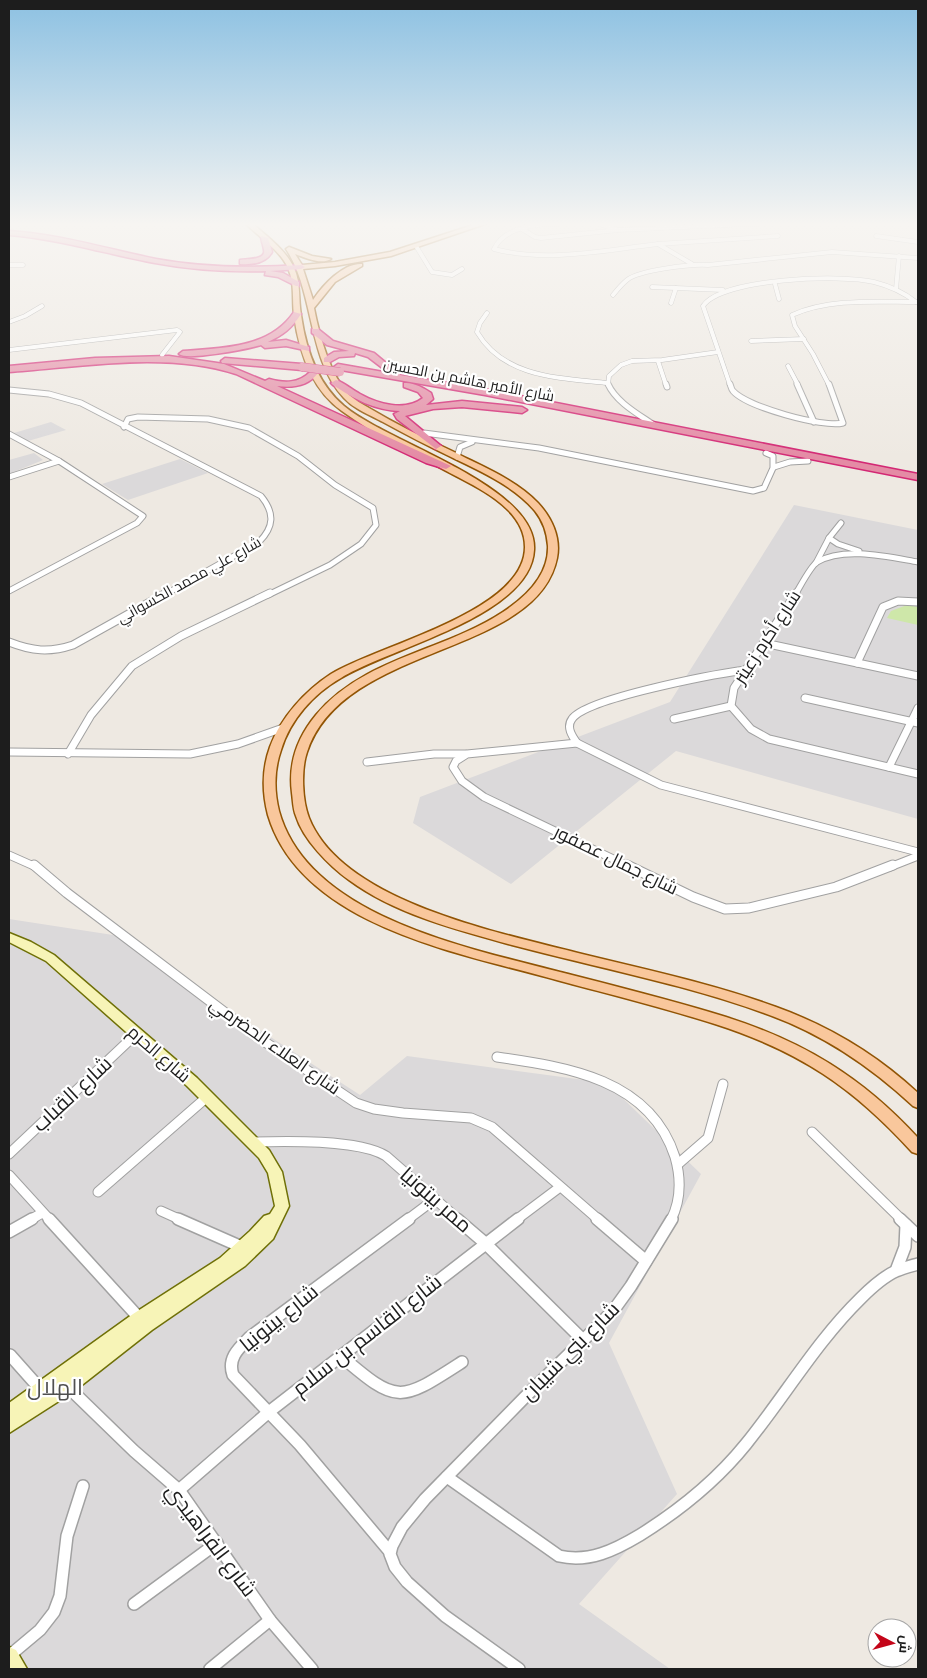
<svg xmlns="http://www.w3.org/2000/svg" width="927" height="1678" viewBox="0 0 927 1678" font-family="Overpass,Cairo,sans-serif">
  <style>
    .residential { fill: #dbd9da }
    .grass { fill: #cee7a9 }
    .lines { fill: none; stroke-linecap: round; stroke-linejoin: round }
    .street-far4-casing { stroke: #a1a1a1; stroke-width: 5 }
    .street-far3-casing { stroke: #a1a1a1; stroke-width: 7 }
    .street-far2-casing { stroke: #a1a1a1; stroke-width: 9 }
    .street-far1-casing { stroke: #a1a1a1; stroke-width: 11 }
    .street-casing { stroke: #a1a1a1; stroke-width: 14 }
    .secondary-casing { stroke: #6f7007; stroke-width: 3 }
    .primary-casing { stroke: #915404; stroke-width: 3 }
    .highway-casing { stroke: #d32874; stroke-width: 3 }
    .street-far4 { stroke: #fff; stroke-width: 4 }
    .street-far3 { stroke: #fff; stroke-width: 5 }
    .street-far2 { stroke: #fff; stroke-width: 7 }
    .street-far1 { stroke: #fff; stroke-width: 9 }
    .street { stroke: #fff; stroke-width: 11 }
    .secondary { fill: #f7f4b7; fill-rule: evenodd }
    .primary { fill: #f9c79c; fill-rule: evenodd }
    .highway { fill: #e48ba5; fill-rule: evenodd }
    .highway-bridge-casing { stroke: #d32874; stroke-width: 9; stroke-linecap: butt }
    .highway-bridge { stroke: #e48ba5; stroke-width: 8 }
    .labels { text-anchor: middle; stroke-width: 4.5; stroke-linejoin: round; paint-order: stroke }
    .far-street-label { font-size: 15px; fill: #1d1d1d; stroke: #fff }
    .street-label { font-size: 18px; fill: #1d1d1d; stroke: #fff }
    .near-street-label { font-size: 21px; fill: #1d1d1d; stroke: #fff }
    .near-neighbourhood-label { font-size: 22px; fill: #505050; stroke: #fff }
  </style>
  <rect width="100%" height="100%" fill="#eee9e2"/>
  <g class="residential">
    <polygon points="51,422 66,430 28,441 14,433"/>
    <polygon points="34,453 43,460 9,474 9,460"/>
    <polygon points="180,459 208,473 128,500 102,484"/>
    <polygon points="794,505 918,530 918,819 676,751 511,884 413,823 420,797 670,702"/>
    <polygon points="9,919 113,935 360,1095 407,1056 607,1083 701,1174 609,1343 677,1494 579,1604 670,1669 9,1669"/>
  </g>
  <polygon class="grass" points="907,605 918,607 918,625 887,618 891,611"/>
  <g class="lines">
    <defs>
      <g id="street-far4">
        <path d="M575,223C549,224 507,222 494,249C547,263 604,250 658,244"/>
        <polyline points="596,223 618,230"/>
        <polyline points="522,229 535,237 541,238 618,230 767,223"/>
        <polyline points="876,236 918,242"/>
        <polyline points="416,246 432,272 452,275 462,269"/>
        <polyline points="692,264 658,244 778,236"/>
        <polyline points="9,265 23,265"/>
        <polyline points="775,284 779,299"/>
        <polyline points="652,287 723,290"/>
        <polyline points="896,289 899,256"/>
        <path d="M613,295C617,290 622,284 627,280C639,270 691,264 708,265L832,252L918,258"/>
        <polyline points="916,302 918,302"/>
        <polyline points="671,303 676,288"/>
        <path d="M487,313L480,323L477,332C504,378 560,378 607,383"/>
        <polyline points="9,322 25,316 42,306"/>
        <polyline points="751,341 804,339"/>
        <polyline points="9,350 177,330 180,332 162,355"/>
        <polyline points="658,361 666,385"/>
        <polyline points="788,366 798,385"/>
        <polyline points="608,385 609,376 621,365 632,361 662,360 718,352"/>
        <path d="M730,385L703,306C722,278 842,274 874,282C890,286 903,292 916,302"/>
        <path d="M829,385L813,354L795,326L792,315C830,298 876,302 916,302"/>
      </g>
      <g id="street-far3">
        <path d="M608,384C616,402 638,414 654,425"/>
        <polyline points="666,384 667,387"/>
        <path d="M730,384C731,386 731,389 733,391C747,407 823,428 843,423L829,384"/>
        <polyline points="797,384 814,422"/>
        <path d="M9,390L49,394L81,403L261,496C275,513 274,527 259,542L164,595"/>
        <polyline points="124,427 128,419 138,417 208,419 249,428 298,456 335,485 373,508 376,525 361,544 330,565 268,595"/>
        <polyline points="424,433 539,448 753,491 764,488 773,468 773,456 766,453"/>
        <polyline points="9,434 59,461 143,516 137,523 9,591"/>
        <polyline points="457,457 460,447 472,442"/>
        <polyline points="774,467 790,462 808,461"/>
        <polyline points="9,477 59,461"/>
        <polyline points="829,538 838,544 859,551"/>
        <polyline points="816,563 829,538 841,523"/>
        <path d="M795,595C800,587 810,567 817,562C844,546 889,557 918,562"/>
      </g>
      <g id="street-far2">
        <polyline points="796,593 734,688 731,706 751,729 769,739 918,774"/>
        <path d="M9,642C32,651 49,653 73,645L166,593"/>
        <polyline points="764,643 918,676"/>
        <polyline points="857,663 883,607 898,601 918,602"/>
        <path d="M745,670C716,674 586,698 572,719C566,727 572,736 577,743L661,785L918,852"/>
        <polyline points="805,698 918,723"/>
        <polyline points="674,719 731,706"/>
        <polyline points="577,743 467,754 456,761 453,767 462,781 484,797 630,867"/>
        <polyline points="9,752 190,754 238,744 283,728"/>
        <polyline points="68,754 91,715 132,666 181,636 270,593"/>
        <polyline points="367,762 434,754 465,754"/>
        <polyline points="889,767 918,708"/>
        <polyline points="9,855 36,867"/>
        <polyline points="890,867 918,856"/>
      </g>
      <g id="street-far1">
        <polyline points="34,865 67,893 256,1036 356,1103 374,1109 403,1113 471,1118 492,1127 599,1220"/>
        <polyline points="627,865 693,897 725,909 749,908 836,887 893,865"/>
        <path d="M497,1057C567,1067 650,1079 675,1157C681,1178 681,1200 671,1220"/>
        <polyline points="812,1132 902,1220"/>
        <path d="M252,1142C285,1141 359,1139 386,1156L459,1220"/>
        <polyline points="9,1154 135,1035"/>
        <polyline points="678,1164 708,1138 723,1084"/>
        <polyline points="9,1175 50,1220"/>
        <polyline points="98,1192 207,1097"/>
        <polyline points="161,1211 181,1220"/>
        <polyline points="30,1220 42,1213"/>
        <polyline points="407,1220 435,1199"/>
        <polyline points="516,1220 560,1187"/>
      </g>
      <g id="street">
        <polyline points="49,1219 141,1320"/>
        <polyline points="178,1219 244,1248"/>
        <polyline points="457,1219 485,1243 583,1340"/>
        <polyline points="597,1219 646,1261"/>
        <polyline points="900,1219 918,1236"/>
        <polyline points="9,1232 32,1219"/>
        <polyline points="897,1268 905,1247 906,1225"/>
        <polyline points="10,1355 42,1391"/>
        <path d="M341,1356C398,1405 400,1402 462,1362"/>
        <polyline points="67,1386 134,1451 179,1490 270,1620 312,1669"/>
        <path d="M447,1477L559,1556C589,1563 615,1550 640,1535C680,1510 717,1480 746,1444C785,1396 816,1342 861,1298C871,1288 883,1277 896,1271C903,1268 911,1266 918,1264"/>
        <polyline points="179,1490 270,1411 518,1219"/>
        <path d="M390,1552L300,1445L233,1375C227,1358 239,1348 250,1337L409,1219"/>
        <polyline points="134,1604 217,1543"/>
        <polyline points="9,1656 40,1630 54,1612 60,1596 67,1536 83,1486"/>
        <polyline points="210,1669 270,1620"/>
        <polyline points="519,1669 445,1616 407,1582 395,1567 390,1554 392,1546 402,1527 425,1499 525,1397 613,1311 631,1286 672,1219"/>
      </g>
      <g id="secondary">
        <polygon points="9,933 31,942 54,955 197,1078 269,1150 282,1172 289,1206 273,1239 245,1266 152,1330 73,1392 9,1433 9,1403 133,1314 220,1258 250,1231 264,1216 270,1214 275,1206 268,1173 259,1158 187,1086 46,961 9,942"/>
        <polygon points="9,1647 16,1650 27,1669 9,1669"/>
      </g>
      <g id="primary">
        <path d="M245,223H252C266,236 286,250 294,268C301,283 298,299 301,315C306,350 317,383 344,406C388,443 538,486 534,550C531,616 389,648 341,678C313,694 290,720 281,750C274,770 274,791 279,811C308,917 469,948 560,972C615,986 671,1000 726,1017C804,1042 862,1077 918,1138V1154L912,1152C853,1087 799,1051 715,1024C658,1006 600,992 542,976C449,951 300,922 268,815C262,792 262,769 270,747C281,717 305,691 331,674C378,645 525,612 525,547C525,532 518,520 508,510C492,494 471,484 450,473C414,453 376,436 342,411C311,389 299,352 294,315C292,299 295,284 288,268C280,250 259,237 245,223Z"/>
        <path d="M479,223H488L391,256L335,266L303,269L313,300C323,285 343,263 362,264V266L335,282L314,308C319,334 330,375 349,395C355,400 362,404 369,408C396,424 424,438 452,451C481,466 515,479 538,503C552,518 561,538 557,558C537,657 343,643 307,752C301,769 302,800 309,818C343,903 502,933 582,954C647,970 714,984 776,1007C829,1026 877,1055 918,1093V1108L913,1106C869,1065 821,1033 764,1013C684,984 595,967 512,945C457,930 395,914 349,880C329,866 303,839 296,816C293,809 293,800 292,793C288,763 297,738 316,715C363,658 444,651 503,612C526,597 549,575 548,546C547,532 543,521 535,511C514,486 480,471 451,457C428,446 405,434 383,422C370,415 354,409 344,398C307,359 315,293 286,249L289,247L312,256L331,259C321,265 306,258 295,254L302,265L335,262L390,252Z"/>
      </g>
      <g id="highway">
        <path d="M9,231C59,234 107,249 156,259C204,268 252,268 301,265L305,267L301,269L270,271L283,273L299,282V286H296L278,277L265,275L266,271C229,272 192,270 155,263C106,254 59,239 9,235Z"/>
        <path d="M261,236L268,238L272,252C266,263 252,265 240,264V260C246,259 262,260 264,253C265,249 261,241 261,236Z"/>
        <path d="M294,312L301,314C292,328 283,335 268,342L286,340L309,347V351L286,346L265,348L261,345C247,349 188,361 179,354L183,351C223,348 270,348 294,312Z"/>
        <polygon points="312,329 318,329 333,341 374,353 392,368 400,371 400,375 485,389 918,474 918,480 485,395 335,369 334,367 338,364 389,373 368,357 355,353 354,356 339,357 330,362 324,362 324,358 334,352 349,351 327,345 312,333"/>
        <path d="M169,356L224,364L265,381L269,379C284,383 299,384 311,371H317L318,373C308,386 293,388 277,386L451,466L446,469L426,463L236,374C167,351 80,367 9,372V366L95,358Z"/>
        <polygon points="225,358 302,364 306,367 302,370 222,363 221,361"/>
        <path d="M336,380C345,383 352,390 360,394C378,404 405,412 423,398L418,392L404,387V383C413,382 424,388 431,393L433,399L426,405L462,401L522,407L527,410L522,413L462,407L433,409L405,416L441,446L436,449L397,419L394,414L400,411C374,410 354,399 333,385L331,383Z"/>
      </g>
    </defs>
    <use href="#street-far4" class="street-far4-casing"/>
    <use href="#street-far3" class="street-far3-casing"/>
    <use href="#street-far2" class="street-far2-casing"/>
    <use href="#street-far1" class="street-far1-casing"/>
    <use href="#street" class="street-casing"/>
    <use href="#secondary" class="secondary-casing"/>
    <use href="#primary" class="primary-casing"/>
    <use href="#highway" class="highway-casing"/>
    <use href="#street-far4" class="street-far4"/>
    <use href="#street-far3" class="street-far3"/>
    <use href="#street-far2" class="street-far2"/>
    <use href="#street-far1" class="street-far1"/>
    <use href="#street" class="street"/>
    <use href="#secondary" class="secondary"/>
    <use href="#primary" class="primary"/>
    <use href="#highway" class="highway"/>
    <defs>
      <polyline id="highway-bridge" points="302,367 340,372"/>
    </defs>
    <use href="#highway-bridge" class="highway-bridge-casing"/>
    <use href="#highway-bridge" class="highway-bridge"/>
  </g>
  <linearGradient id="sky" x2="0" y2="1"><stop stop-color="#8dc1e2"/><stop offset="0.49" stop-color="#f7f5f2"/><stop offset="1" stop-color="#f7f5f2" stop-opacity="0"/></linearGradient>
  <rect width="927" height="458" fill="url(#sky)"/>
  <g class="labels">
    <g class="far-street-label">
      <text transform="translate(469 380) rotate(11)" y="5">شارع الأمير هاشم بن الحسين</text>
      <text transform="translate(189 580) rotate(-29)" y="5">شارع علي محمد الكسواني</text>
    </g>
    <g class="street-label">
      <text transform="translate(767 637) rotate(-57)" y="6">شارع أكرم زعيتر</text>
      <text transform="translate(616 860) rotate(26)" y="6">شارع جمال عصفور</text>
      <text transform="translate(275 1046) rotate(35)" y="6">شارع العلاء الحضرمي</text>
      <text transform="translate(159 1054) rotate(41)" y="6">شارع الحرم</text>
    </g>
    <g class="near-street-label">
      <text transform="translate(72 1094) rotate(-43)" y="7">شارع القباب</text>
      <text transform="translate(436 1200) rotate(41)" y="7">ممر بيتونيا</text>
      <text transform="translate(279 1318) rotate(-39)" y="7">شارع بيتونيا</text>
      <text transform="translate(367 1335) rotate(-38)" y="7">شارع القاسم بن سلام</text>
      <text transform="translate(570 1351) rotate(-45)" y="7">شارع بني شيبان</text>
      <text transform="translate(211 1540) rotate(53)" y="7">شارع الفراهيدي</text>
    </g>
    <g class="near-neighbourhood-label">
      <text x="55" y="1395">الهلال</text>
    </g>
  </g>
  <rect width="927" height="1678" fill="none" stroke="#1d1d1d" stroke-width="20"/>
  <g transform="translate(892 1643) rotate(96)"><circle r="24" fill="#ffffff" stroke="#a5a5a5"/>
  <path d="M0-4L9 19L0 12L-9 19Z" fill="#c40519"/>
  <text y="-8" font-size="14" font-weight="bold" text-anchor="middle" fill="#1d1d1d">ش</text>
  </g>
</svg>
